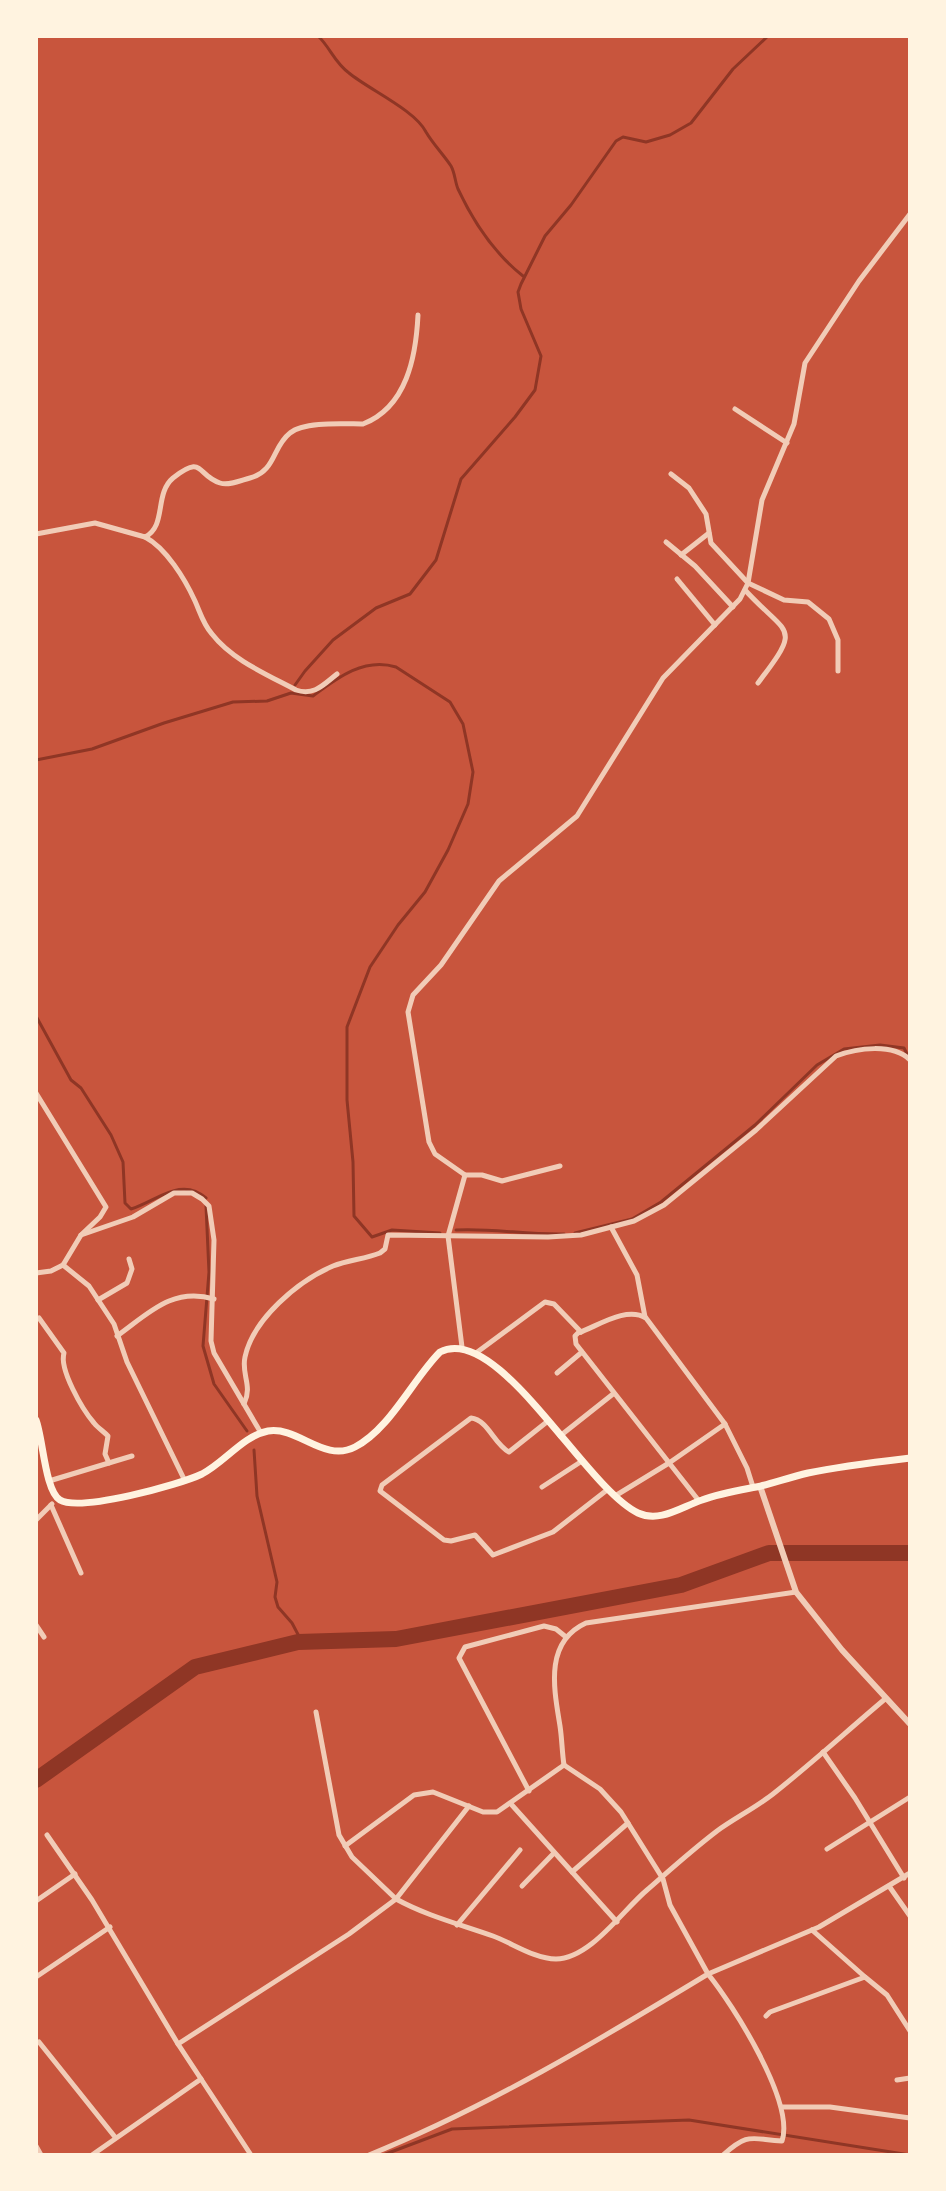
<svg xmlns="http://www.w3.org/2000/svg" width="946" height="2191" viewBox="0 0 946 2191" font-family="'Archivo Narrow',sans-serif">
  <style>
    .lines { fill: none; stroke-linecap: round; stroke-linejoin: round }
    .stream { stroke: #8f3625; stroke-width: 3 }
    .river { stroke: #8f3625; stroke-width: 16 }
    .minor { stroke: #f1ccb7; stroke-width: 5 }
    .tertiary { stroke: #f1ccb7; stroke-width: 6 }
    .secondary { stroke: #fff3e0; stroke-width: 7 }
  </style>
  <rect width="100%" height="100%" fill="#c8553d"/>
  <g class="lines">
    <g class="stream">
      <path d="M318,36C330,47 334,62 349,73C368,89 415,110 426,132C433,144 443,154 451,166C455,173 455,182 458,189C473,221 495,254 523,276"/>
      <polyline points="295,685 305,671 333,640 376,608 410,594 436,560 461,479 515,417 535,390 541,356 521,309 518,292 521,284 545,236 571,205 616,141 623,137 646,142 670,135 691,123 733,69 768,36"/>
      <path d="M36,760L92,749L164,723L233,702L267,701L291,693L313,696C337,678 364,657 396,667L450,702L463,724L473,772L468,804L448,850L425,892L398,925L370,967L347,1027V1100L353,1162L354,1216L372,1237L392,1230L440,1233"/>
      <path d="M36,1016L71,1080L81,1088L111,1135L123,1162L125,1203L131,1209C157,1201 181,1176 206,1198"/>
      <polyline points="206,1206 209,1272 203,1346 214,1384 247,1431"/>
      <path d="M456,1230C492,1228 527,1235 564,1234"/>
      <polyline points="575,1233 632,1219 661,1202 755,1125 817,1065 844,1049 880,1045 904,1048 908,1056"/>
      <polyline points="254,1450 257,1496 277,1582 275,1597 278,1607 292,1623 302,1642"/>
      <polyline points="383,2155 452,2129 689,2120 910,2155"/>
    </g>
    <polyline class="river" points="36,1780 195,1667 298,1642 396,1639 681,1585 769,1553 910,1553"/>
    <g class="minor">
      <polyline points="735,409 787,443"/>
      <polyline points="671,474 689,488 706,514 711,543 748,583 784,600 808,602 829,619 838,640 838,671"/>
      <path d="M36,534L95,523L145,537C167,526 154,494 173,478C204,454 196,475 220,483C229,486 242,480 250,478C276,471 272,447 290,433C304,421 345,424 363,424C407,407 416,356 418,315"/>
      <path d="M145,537C166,548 185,579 195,601C200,612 203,624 212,634C232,660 268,675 296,690C314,696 323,685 337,674"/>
      <polyline points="666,542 695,566 733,607"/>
      <polyline points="681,555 709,533"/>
      <polyline points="677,579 715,625"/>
      <path d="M745,590C788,637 803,624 758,683"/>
      <polyline points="36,1093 106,1207 100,1217 81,1235 63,1265 51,1271 36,1273"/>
      <polyline points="465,1175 482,1175 502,1181 560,1166"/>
      <polyline points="611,1227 637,1275 645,1317"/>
      <polyline points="81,1235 133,1217 174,1193 192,1193 202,1199 209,1206 214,1240 211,1341 214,1353 261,1433"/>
      <polyline points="63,1265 89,1286 114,1324 127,1362 185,1481"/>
      <polyline points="98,1300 127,1283 132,1269 129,1259"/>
      <path d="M39,1318L64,1353C59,1369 82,1409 94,1423C98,1428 103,1431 108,1436L105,1454L109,1463"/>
      <path d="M117,1336C149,1313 172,1287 214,1299"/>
      <polyline points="462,1347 448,1236 465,1175 435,1154 429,1142 408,1012 413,995 441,965 499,881 577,816 663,678 740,599 748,583 762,500 794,424 805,363 859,281 910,214"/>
      <polyline points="476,1353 545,1302 554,1304 581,1332"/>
      <polyline points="557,1373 582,1352"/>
      <path d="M244,1404C253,1385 241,1375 245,1357C253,1319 298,1281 333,1266C348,1260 365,1259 380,1253L385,1249L388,1235L548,1237L581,1235L634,1221L664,1205L756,1130L836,1056C857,1048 893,1043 910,1060"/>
      <path d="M548,1421L509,1452C494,1444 488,1420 471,1418L382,1485L380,1491L444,1540L451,1541L475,1535L493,1555L553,1532L607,1490"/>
      <polyline points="560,1436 613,1394"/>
      <polyline points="49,1481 132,1456"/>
      <polyline points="542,1487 582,1461"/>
      <polyline points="615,1496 669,1463 725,1424"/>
      <path d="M699,1501L576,1344L575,1336L578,1333C598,1326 626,1306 646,1318L725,1424L747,1468L753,1487"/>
      <polyline points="51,1505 81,1573"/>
      <polyline points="36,1520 52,1504"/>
      <polyline points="36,1625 44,1637"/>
      <polyline points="316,1712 339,1835 352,1857 396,1899 469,1806"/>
      <polyline points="823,1752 855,1798 904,1878"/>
      <path d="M564,1765C562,1752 562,1739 560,1726C554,1689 544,1642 586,1623L796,1592"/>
      <polyline points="529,1791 459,1658 465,1647 544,1626 556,1629 566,1637"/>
      <polyline points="511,1804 617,1922"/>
      <polyline points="47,1835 92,1900 178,2044 251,2155"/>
      <polyline points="345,1846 414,1795 433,1792 483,1812 497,1812 564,1765"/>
      <polyline points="827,1849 910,1797"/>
      <polyline points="572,1872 628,1823"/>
      <polyline points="522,1886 554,1853"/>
      <polyline points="889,1886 910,1916"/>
      <polyline points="36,1901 75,1874"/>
      <polyline points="457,1925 520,1850"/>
      <polyline points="812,1930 865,1977"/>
      <polyline points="36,1977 110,1927"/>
      <polyline points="766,2016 770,2012 865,1977 887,1995 910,2031"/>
      <polyline points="39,2042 115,2137"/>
      <path d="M178,2044L349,1934L396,1899C427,1916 459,1924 493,1936C512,1943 535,1959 556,1959C590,1959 623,1910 647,1890C670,1870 692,1850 717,1831C735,1818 755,1808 773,1794C811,1764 847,1731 885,1699"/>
      <polyline points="897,2080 910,2078"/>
      <polyline points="782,2107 830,2107 910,2118"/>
      <polyline points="36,2146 41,2155"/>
      <polyline points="92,2155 201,2079"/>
      <path d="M369,2155C488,2107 599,2040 708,1974L670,1905L663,1879L621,1812L600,1789L564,1765"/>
      <path d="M723,2155C749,2132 750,2139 782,2141C795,2102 733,2005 708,1974L819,1927L910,1873"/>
    </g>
    <polyline class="tertiary" points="760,1486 796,1592 842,1650 910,1724"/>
    <path class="secondary" d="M36,1420C43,1438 45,1491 60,1500C80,1512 179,1485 202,1474C225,1462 243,1436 268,1431C298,1426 324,1463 355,1447C390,1429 413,1379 440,1352C498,1322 585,1488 638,1513C660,1523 681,1507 702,1500C721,1493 741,1490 761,1486C776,1482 792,1477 808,1473C841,1466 876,1462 910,1458"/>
  </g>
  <rect width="946" height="2191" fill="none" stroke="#fff3e0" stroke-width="76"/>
</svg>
